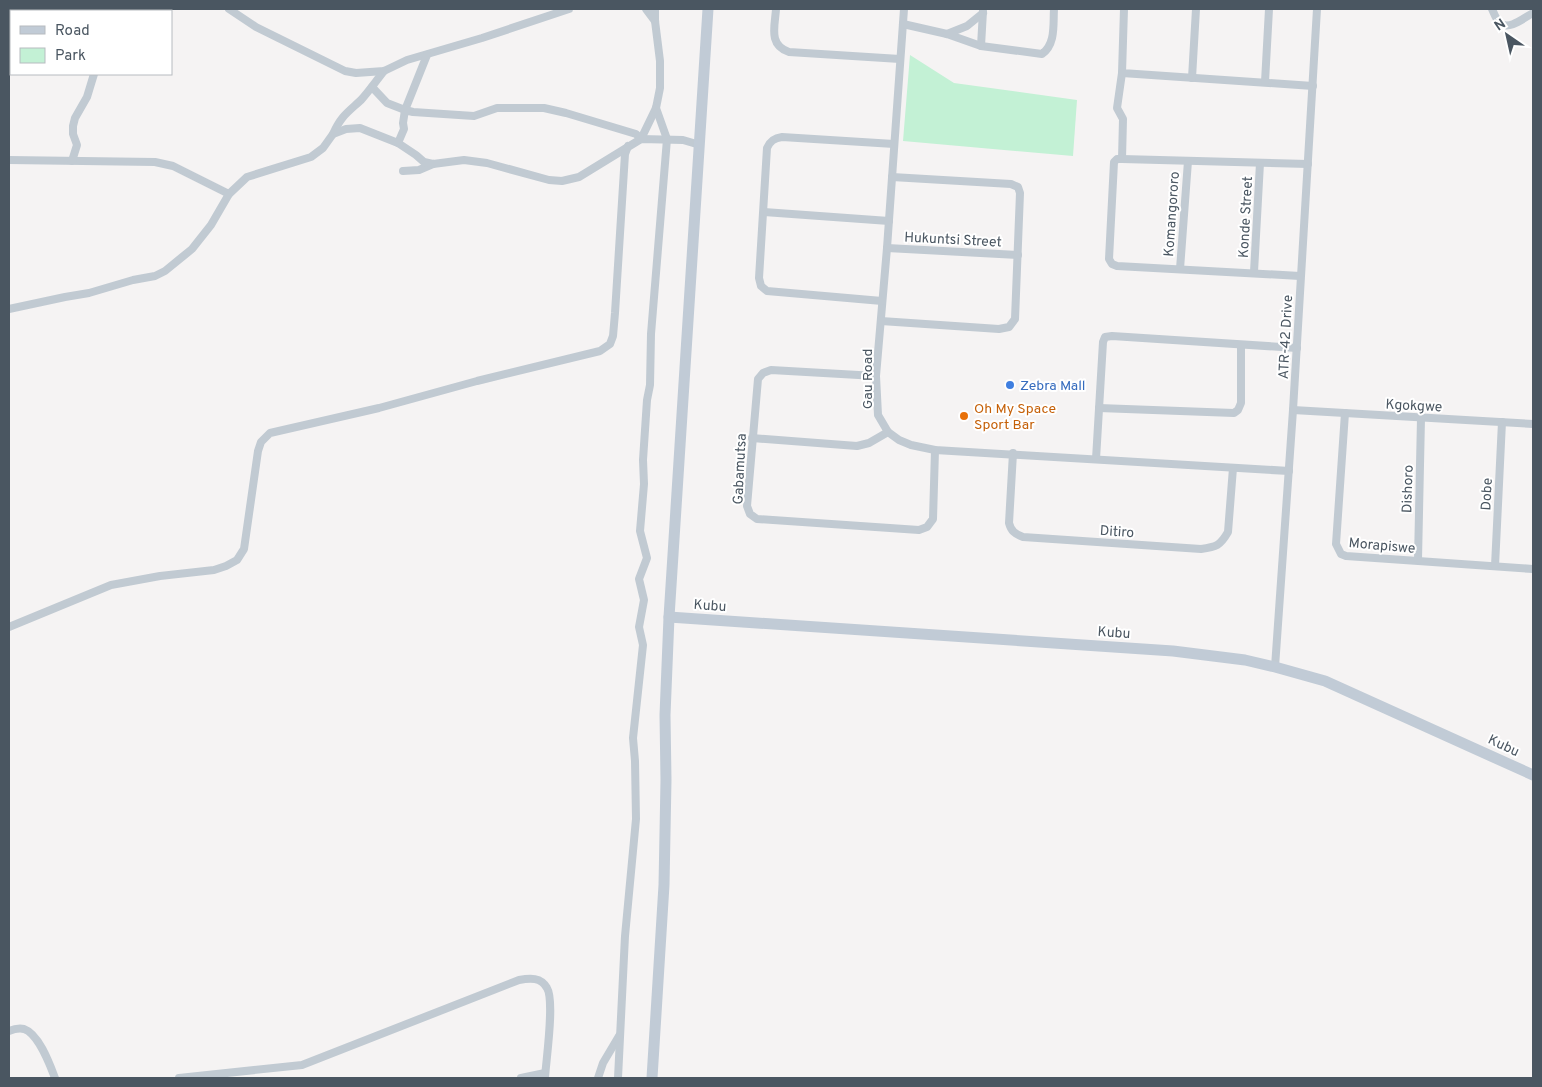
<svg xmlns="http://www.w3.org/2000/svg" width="1542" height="1087" viewBox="0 0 1542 1087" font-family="Overpass,sans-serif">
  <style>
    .green { fill: #c3f1d5 }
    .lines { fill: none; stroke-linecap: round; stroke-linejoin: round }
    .street { stroke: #c1cad2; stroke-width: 8 }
    .secondary { stroke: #c1cbd6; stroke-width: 11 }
    .shop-dot { fill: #3f7fe0; stroke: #fff; stroke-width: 2 }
    .food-dot { fill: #e8710a; stroke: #fff; stroke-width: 2 }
    .labels { text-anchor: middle; stroke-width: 4; stroke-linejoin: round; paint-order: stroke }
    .street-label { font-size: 14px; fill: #4a5661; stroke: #fff }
    .shop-label { font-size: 14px; fill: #366cbe; stroke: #fff; text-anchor: start }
    .food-label { font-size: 14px; fill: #c56008; stroke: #fff; text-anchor: start }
  </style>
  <rect width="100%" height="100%" fill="#f5f3f3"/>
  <polygon class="green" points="910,55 954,83 1077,100 1073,156 903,141"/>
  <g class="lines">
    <g class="street">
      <polyline points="229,9 256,27 345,71 356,73 384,71 407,60 482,38 569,9"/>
      <polyline points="646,9 655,21"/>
      <path d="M776,9C775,26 768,45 789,52L900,59"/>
      <polyline points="904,9 887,248 876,376 878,415 888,432 899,440 911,445 935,450 1289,471"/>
      <polyline points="1124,9 1122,73 1313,86"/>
      <path d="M1492,9C1494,13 1496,20 1500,23C1509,31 1525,17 1533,13"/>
      <polyline points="12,11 16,10"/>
      <polyline points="148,11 150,9"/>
      <path d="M903,24L947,34L981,46L1042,54C1056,44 1053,24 1054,9"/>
      <polyline points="947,34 967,26 983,13"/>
      <polyline points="981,46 983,11"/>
      <polyline points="1122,73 1117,108 1123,119 1122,159"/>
      <polyline points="1192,78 1196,9"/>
      <polyline points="1265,82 1269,9"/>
      <polyline points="372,87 387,103 405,110 427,55"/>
      <path d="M333,134C341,116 347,113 361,100C369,91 376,81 384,71"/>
      <polyline points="398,143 404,129 403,123 405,110 413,112 474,116 497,108 544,108 566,113 636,134 641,139 656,108 660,88 660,61 655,21 655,9"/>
      <polyline points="9,160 155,162 173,166 229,194"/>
      <polyline points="72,161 77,145 73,134 73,126 75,118 87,97 94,74"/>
      <polyline points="403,171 419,170 433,164"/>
      <polyline points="764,212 889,221"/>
      <polyline points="887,248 1018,255"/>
      <polyline points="1180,269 1188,161"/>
      <polyline points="1254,272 1260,163"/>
      <polyline points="1300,276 1117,266 1112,264 1109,259 1114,162 1117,159 1122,159 1308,164"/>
      <path d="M882,301L767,291L761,286L759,278L767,148C770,141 774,138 782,137L894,144"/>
      <polyline points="9,309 65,297 89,293 133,280 155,276 165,271 192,249 211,225 229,194 247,177 311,157 323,148 333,134 346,129 360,128 398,143 416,155 424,162 433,164 464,160 487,163 549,180 562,181 579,177 641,139 683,140 700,145"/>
      <polyline points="881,321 999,329 1009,327 1015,319 1020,193 1018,187 1011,184 892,177"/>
      <polyline points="876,376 771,370 763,373 758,379 747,506 750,514 757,519 919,530 927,527 933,519 935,450"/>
      <polyline points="1099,408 1234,413 1238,410 1241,403 1241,345"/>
      <polyline points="1293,410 1533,424"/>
      <polyline points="1345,413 1336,544 1341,554 1346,556 1533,569"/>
      <polyline points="752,438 857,446 869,443 888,432"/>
      <path d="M1013,453L1009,523C1011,531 1015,534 1023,537L1201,549C1216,547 1220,546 1228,532L1233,468"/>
      <polyline points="1096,459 1103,342 1105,337 1112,336 1297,348"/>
      <polyline points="1418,560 1421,418"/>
      <polyline points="1495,566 1502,422"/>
      <polyline points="9,627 111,585 160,576 214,570 226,566 237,560 244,549 258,451 261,442 270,433 379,408 477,381 600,351 610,344 613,336 615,313 625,154 628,146"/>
      <polyline points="1275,667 1293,410 1317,9"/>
      <path d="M9,1031C14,1029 19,1028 24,1029C39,1034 50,1065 55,1078"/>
      <path d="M179,1078L302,1065L519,980C530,978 541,977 547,988C555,1001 546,1060 545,1078"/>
      <polyline points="521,1078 545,1073"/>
      <polyline points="598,1078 603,1063 619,1036"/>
      <polyline points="618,1078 625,936 636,819 635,761 633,738 643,645 639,627 644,600 639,579 647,558 640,531 644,484 643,460 647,400 650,385 651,334 667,139 656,108"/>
    </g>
    <g class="secondary">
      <polyline points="669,617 1173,651 1245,660 1275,667 1325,681 1533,775"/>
      <polyline points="652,1078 664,885 666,780 665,715 669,617 708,9"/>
    </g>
  </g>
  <circle class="shop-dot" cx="1010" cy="385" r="5"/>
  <circle class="food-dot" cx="964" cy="416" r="5"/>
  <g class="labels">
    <g class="street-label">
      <text transform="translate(1171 214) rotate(-86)" y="5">Komangororo</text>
      <text transform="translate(1245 217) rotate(-87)" y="5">Konde Street</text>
      <text transform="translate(953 239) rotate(3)" y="5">Hukuntsi Street</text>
      <text transform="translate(1285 337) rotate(-87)" y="5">ATR-42 Drive</text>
      <text transform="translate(867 379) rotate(-90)" y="5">Gau Road</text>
      <text transform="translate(1414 405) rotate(3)" y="5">Kgokgwe</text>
      <text transform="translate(739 469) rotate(-87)" y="5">Gabamutsa</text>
      <text transform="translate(1407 489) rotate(-88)" y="5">Dishoro</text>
      <text transform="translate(1486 494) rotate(-87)" y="5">Dobe</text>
      <text transform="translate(1117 531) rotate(4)" y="5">Ditiro</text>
      <text transform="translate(1382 545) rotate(5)" y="5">Morapiswe</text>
      <text transform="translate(710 605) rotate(4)" y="5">Kubu</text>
      <text transform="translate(1114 632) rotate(4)" y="5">Kubu</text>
      <text transform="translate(1504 745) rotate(25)" y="5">Kubu</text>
    </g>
    <g class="shop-label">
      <text x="1020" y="390">Zebra Mall</text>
    </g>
    <g class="food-label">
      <text x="974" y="413">Oh My Space<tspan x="974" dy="16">Sport Bar</tspan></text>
    </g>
  </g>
  <rect width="1542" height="1087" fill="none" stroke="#4a5661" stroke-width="20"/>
  <rect x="10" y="10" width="162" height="65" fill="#ffffff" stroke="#b7bbc0"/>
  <rect x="20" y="26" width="25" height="8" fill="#c1cbd6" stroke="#b7bbc0"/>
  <text x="55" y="35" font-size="15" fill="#4a5661">Road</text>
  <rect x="20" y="48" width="25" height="15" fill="#c3f1d5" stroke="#b7bbc0"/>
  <text x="55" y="60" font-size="15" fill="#4a5661">Park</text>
  <g transform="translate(1507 35) rotate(326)" stroke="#ffffff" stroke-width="4" paint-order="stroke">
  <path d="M0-4L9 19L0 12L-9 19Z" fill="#4a5661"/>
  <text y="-8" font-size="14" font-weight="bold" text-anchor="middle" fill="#4a5661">N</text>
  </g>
</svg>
